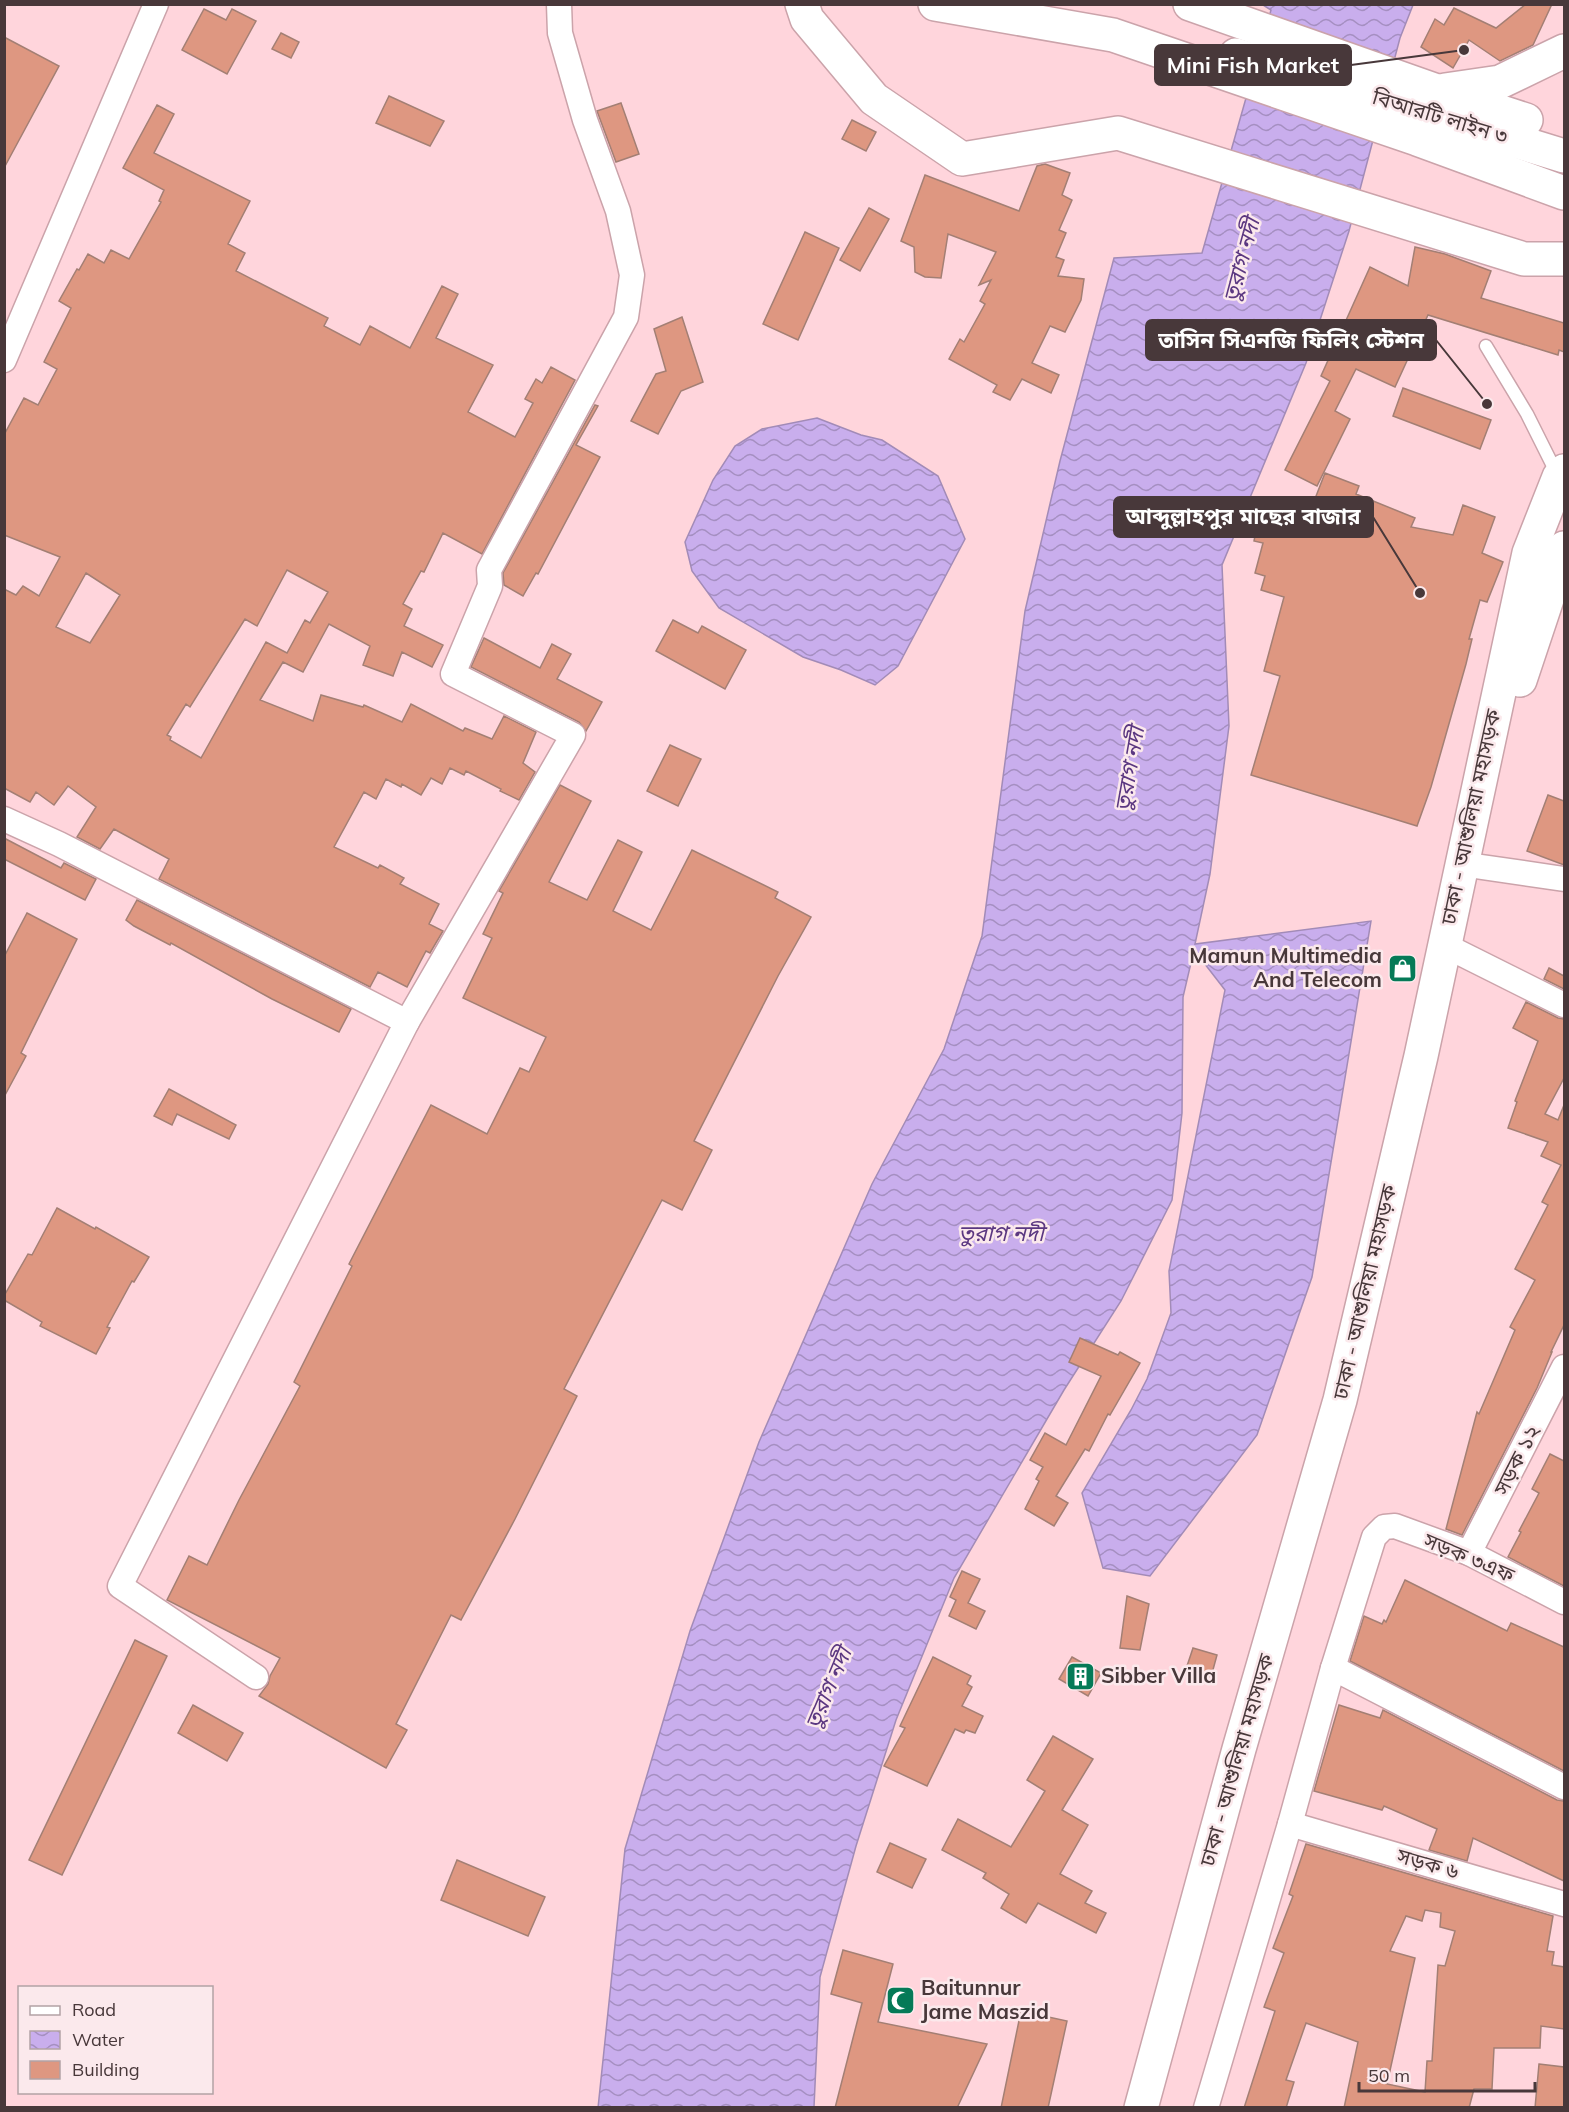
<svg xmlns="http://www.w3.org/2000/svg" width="1569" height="2112" viewBox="0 0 1569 2112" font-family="Mulish,'Noto Sans Bengali',sans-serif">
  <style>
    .water { fill: url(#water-waves); stroke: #a28bb7; stroke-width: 1.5 }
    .building { fill: #de9781; stroke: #a37f74; stroke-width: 1.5; fill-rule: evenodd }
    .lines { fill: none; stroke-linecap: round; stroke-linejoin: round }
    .lane-casing { stroke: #cba3aa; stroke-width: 15 }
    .street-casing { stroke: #cba3aa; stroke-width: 27 }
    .highway-casing { stroke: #cba3aa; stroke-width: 36 }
    .lane { stroke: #fff; stroke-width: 12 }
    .street { stroke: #fff; stroke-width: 24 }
    .highway { stroke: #fff; stroke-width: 33 }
    .labels { text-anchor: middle; stroke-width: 5; stroke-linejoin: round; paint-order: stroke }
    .street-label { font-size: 21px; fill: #48383a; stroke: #fbe9ec }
    .poi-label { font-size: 21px; font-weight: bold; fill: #48383a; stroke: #fbe9ec; text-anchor: start }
    .water-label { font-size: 22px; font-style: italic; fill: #5b3781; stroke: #fbe9ec }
    .leader { fill: none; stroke: #48383a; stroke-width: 2 }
    .callout-dot { fill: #48383a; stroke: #fbe9ec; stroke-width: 2 }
    .callout { fill: #48383a; stroke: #48383a; stroke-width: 2 }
    .callout-label { font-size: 22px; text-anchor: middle; font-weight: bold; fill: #fff }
  </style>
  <defs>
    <pattern id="water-waves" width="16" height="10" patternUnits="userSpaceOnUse" patternTransform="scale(1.5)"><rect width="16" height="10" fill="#c9aeed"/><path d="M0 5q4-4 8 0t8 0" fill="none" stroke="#a58fc1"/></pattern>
  </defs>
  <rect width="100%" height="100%" fill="#ffd5dc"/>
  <g class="water">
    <polygon points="1263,5 1413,5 1400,38 1349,231 1306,363 1222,565 1229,726 1210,874 1195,944 1371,921 1312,1277 1257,1435 1150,1576 1103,1568 1082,1493 1131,1410 1147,1379 1171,1313 1169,1271 1225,990 1194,950 1183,997 1182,1113 1172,1200 1121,1301 1064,1390 954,1578 896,1720 856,1846 820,1977 814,2107 598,2108 625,1849 690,1631 759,1442 872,1184 944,1049 982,936 1025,611 1060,461 1114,258 1202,253 1271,10"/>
    <polygon points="817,418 861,435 882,440 938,476 965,539 898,666 875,685 841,670 803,657 719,608 692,571 685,542 713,480 735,446 762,429"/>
  </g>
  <g class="building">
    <polygon points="1526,4 1552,4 1533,45 1500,61 1469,40 1453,68 1421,47 1435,19 1444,25 1454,8 1496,28"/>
    <polygon points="204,9 226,20 232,9 256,21 227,74 182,50"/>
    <polygon points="281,33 299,42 291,58 272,49"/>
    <polygon points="4,37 59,66 4,168"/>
    <polygon points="389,96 444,121 430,146 376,123"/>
    <polygon points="621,103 639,154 616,162 597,111"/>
    <path d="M157,105L174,114L154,153L250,201L228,244L245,253L236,271L328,318L324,326L360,345L370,326L410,348L442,286L458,294L436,338L493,365L468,412L515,437L533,403L525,399L536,379L542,383L551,367L575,380L482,554L443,533L424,572L421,571L403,604L412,609L404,626L443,645L432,667L402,652L393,676L363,665L370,646L329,624L303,672L283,662L260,700L313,721L321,695L363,707L364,705L402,722L411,704L463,731L465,728L492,739L504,716L536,732L523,763L535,772L519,800L500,791L501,789L466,771L464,775L450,768L442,784L431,778L421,795L402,784L401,787L386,779L376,799L364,792L334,847L378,868L380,865L404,878L400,884L439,904L429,924L443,931L430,953L426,951L407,987L378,972L370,987L159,879L169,859L114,829L100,849L77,837L96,807L68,786L54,805L36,792L30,802L4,788V589L16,595L23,586L39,596L60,557L4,535V435L24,398L38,405L57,369L44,362L71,308L59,301L77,269L79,270L88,254L104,263L111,250L129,259L161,202L159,201L164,190L123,168ZM287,570L328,592L310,623L305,620L287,653L266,642L201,758L170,740L171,737L167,735L186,704L190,707L245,619L257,626ZM86,573L120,595L90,643L56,627Z"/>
    <polygon points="852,120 876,132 866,151 842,139"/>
    <polygon points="1045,164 1070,173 1062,195 1072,200 1059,230 1066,233 1056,257 1064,260 1058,276 1084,279 1081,300 1065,332 1050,326 1032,363 1059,375 1051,393 1022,379 1010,400 993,392 997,385 949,359 960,339 964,342 985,304 980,301 991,280 979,285 996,252 948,234 941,278 925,277 915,272 914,247 901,241 925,175 1019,211 1037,166"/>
    <polygon points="869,208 889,219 860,271 840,260"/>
    <polygon points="805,232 839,248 798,340 763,324"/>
    <polygon points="1415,247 1445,254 1491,271 1481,298 1564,323 1564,352 1559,350 1558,355 1428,315 1395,387 1356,369 1335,411 1350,419 1317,486 1285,470 1330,381 1321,376 1370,267 1408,286"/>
    <polygon points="682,317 703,382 681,391 658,434 631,421 656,374 666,371 654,329"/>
    <polygon points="1403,388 1491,420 1480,449 1393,416"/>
    <polygon points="595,405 598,406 576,445 600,457 538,574 536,573 523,596 504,585 503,573"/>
    <polygon points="1325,473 1359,486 1356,494 1415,518 1411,527 1453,535 1463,505 1495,517 1482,553 1503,562 1487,602 1480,600 1469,639 1472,639 1466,664 1431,787 1417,826 1251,775 1280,676 1264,671 1284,597 1261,590 1265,576 1255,573 1263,543 1254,541 1260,511 1306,522"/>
    <polygon points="673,620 698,633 702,626 746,650 725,689 656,651"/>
    <polygon points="484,638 540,668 552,644 571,654 557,679 602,702 586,731 579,722 471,667"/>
    <polygon points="670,745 701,759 678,806 647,791"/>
    <polygon points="560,785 591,801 549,882 587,900 618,840 642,852 613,911 651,930 692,850 778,892 775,898 811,917 778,976 694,1141 712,1150 682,1210 662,1200 564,1389 577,1396 515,1519 461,1620 451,1615 396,1724 407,1730 386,1768 259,1696 268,1684 270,1676 280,1658 167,1600 189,1556 207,1565 239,1500 300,1386 294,1382 352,1266 349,1264 431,1105 487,1134 520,1068 529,1072 546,1037 463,998 492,938 483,934 503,893 499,891"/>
    <polygon points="1548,795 1564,801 1564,865 1527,851"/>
    <polygon points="4,838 61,868 64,863 96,879 85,900 4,859"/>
    <polygon points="137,900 351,1009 339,1032 272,999 171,943 170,945 134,926 126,920"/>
    <polygon points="27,913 77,939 21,1053 26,1056 4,1097 4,957"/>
    <polygon points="1549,968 1564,976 1564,989 1544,979"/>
    <polygon points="1526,1002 1558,1018 1564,1019 1564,1078 1545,1114 1558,1120 1564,1105 1564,1325 1551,1352 1552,1352 1537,1388 1462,1535 1446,1529 1477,1412 1479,1414 1515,1330 1510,1327 1535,1280 1515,1269 1548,1205 1542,1202 1561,1165 1541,1156 1548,1142 1508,1128 1517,1102 1515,1101 1538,1041 1513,1028"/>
    <polygon points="169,1089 236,1125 229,1139 177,1114 172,1125 154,1116"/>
    <polygon points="57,1208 95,1229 96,1227 149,1257 134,1282 132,1281 107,1327 110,1328 96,1354 40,1326 42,1322 4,1300 4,1296 28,1254 32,1255"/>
    <polygon points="1080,1338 1118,1355 1120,1352 1140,1363 1110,1415 1108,1414 1089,1451 1085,1449 1056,1496 1068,1503 1054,1526 1025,1509 1039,1481 1036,1479 1043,1467 1030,1460 1045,1433 1066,1445 1101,1376 1069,1362"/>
    <polygon points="1550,1454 1564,1461 1564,1586 1508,1557 1521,1532 1519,1531 1539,1493 1532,1489"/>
    <polygon points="962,1571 980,1579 968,1603 985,1611 976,1629 949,1616 956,1600 950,1597"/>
    <polygon points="1405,1580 1507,1631 1511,1623 1564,1647 1564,1771 1350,1661 1364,1616 1382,1624 1384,1620 1386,1622"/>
    <polygon points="1127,1596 1149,1604 1140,1650 1120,1648"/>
    <polygon points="135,1640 167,1656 62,1875 29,1860"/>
    <polygon points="1193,1648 1217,1655 1211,1677 1186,1669"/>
    <polygon points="933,1657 971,1676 967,1684 972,1687 962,1706 983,1716 975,1733 966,1730 964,1733 955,1729 927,1786 884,1766 905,1728 900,1726"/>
    <polygon points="1072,1657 1101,1673 1088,1696 1059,1679"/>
    <polygon points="193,1705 243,1733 227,1761 178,1733"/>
    <polygon points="1339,1705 1380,1718 1383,1710 1557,1800 1564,1801 1564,1881 1473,1838 1467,1861 1429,1850 1437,1829 1384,1806 1382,1810 1314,1791"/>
    <polygon points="1053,1736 1093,1759 1062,1810 1088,1825 1060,1874 1092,1891 1085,1903 1106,1913 1096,1933 1038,1903 1026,1923 1001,1908 1009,1894 983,1878 986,1873 942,1850 958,1819 1011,1847 1045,1791 1027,1780"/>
    <polygon points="890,1843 926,1859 912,1888 877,1872"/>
    <path d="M1306,1844L1553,1916L1547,1951L1554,1952L1552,1965L1564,1967V2029L1541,2026L1540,2048H1494L1492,2089H1474L1469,2108H1344L1358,2042L1306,2023L1286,2080L1294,2082L1286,2108H1244L1275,2011L1264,2007L1284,1953L1273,1948L1293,1896L1289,1894ZM1425,1910L1441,1913L1440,1927L1455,1931L1445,1966L1438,1965L1432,2061H1427L1425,2092L1387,2084L1415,1958L1390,1951L1406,1916L1422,1921Z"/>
    <polygon points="457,1860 545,1897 528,1936 441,1900"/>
    <polygon points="843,1950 893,1964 878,2022 987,2044 957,2108 835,2108 862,2003 831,1994"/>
    <polygon points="1021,2011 1067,2021 1048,2108 1001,2108"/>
    <polygon points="1539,2064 1564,2067 1564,2108 1535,2108"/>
  </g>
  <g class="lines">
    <defs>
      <polyline id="lane" points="1486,346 1527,414 1557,474"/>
      <g id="street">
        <polyline points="4,360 156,4"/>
        <polyline points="4,819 59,844 407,1022 120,1586 256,1677"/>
        <polyline points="1461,864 1564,879"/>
        <polyline points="1444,945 1564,1005"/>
        <polyline points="407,1022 573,735 453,674 490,586 489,570 626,317 632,275 618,211 585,120 560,33 559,4"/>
        <polyline points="1469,1553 1564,1367"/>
        <polyline points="1333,1668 1564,1787"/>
        <polyline points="1290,1824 1564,1904"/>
        <polyline points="1206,2108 1290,1824 1333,1668 1374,1537 1384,1527 1395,1526 1469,1553 1564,1602"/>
      </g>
      <g id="highway">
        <polyline points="802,4 807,19 874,99 962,159 1118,133 1524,259 1564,259"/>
        <polyline points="935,4 1113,35 1417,139 1564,193"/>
        <polyline points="1190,4 1437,91 1526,120"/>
        <polyline points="1236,55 1564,156"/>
        <polyline points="1445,90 1500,82 1564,51"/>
        <polyline points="1520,680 1564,548"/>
        <polyline points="1141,2108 1239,1749 1340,1400 1421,1056 1529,553 1559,477 1564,471"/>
      </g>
    </defs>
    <use href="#lane" class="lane-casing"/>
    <use href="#street" class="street-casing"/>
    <use href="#highway" class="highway-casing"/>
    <use href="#lane" class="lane"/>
    <use href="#street" class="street"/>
    <use href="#highway" class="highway"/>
  </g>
  <defs>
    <symbol id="shop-square" viewBox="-11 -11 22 22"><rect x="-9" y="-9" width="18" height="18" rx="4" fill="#057a57" stroke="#fbe9ec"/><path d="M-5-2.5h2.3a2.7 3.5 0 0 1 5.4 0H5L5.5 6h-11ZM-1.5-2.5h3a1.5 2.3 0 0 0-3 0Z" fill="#fff"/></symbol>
    <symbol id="building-square" viewBox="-11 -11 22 22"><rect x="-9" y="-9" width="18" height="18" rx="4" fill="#057a57" stroke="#fbe9ec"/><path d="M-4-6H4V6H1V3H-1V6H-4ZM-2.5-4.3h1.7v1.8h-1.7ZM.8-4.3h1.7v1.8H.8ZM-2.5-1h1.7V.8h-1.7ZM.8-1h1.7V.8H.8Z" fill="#fff"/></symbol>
    <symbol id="mosque-square" viewBox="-11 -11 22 22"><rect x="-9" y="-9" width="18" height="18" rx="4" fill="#057a57" stroke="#fbe9ec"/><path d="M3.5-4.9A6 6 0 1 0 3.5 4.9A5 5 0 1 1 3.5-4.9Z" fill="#fff"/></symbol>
  </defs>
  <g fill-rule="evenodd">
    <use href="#shop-square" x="1386" y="952" width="33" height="33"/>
    <use href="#building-square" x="1064" y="1660" width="33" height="33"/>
    <use href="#mosque-square" x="884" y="1984" width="33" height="33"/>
  </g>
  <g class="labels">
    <g class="street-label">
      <text transform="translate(1440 117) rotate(17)" y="7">বিআরটি লাইন ৩</text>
      <text transform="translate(1471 817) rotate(-78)" y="7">ঢাকা - আশুলিয়া মহাসড়ক</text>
      <text transform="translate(1365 1292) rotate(-77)" y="7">ঢাকা - আশুলিয়া মহাসড়ক</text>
      <text transform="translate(1517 1460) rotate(-63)" y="7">সড়ক ১২</text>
      <text transform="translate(1469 1558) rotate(23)" y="7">সড়ক ৩এফ</text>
      <text transform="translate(1237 1760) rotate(-74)" y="7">ঢাকা - আশুলিয়া মহাসড়ক</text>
      <text transform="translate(1428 1864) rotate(16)" y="7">সড়ক ৬</text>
    </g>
    <g class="poi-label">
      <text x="1382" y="963" text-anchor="end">Mamun Multimedia<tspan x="1382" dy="24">And Telecom</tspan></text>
      <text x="1101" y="1683">Sibber Villa</text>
      <text x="921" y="1995">Baitunnur<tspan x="921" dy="24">Jame Maszid</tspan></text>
    </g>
    <g class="water-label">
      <text transform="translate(1241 260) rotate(-75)" y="8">তুরাগ নদী</text>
      <text transform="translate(1129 769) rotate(-80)" y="8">তুরাগ নদী</text>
      <text x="1001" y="1241">তুরাগ নদী</text>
      <text transform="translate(828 1688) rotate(-67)" y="8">তুরাগ নদী</text>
    </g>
  </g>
  <path class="leader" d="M1464 50L1351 65M1487 404L1436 340M1420 593L1373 517"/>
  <g class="callout-dot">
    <circle cx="1464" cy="50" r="6"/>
    <circle cx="1487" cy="404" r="6"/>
    <circle cx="1420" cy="593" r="6"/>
  </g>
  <g class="callout">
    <rect x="1155" y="45" width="196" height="40" rx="6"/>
    <rect x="1146" y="320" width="290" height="40" rx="6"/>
    <rect x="1114" y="497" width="259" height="40" rx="6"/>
  </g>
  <g class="callout-label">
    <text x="1253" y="73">Mini Fish Market</text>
    <text x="1291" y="348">তাসিন সিএনজি ফিলিং স্টেশন</text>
    <text x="1243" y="524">আব্দুল্লাহপুর মাছের বাজার</text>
  </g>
  <rect width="1569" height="2112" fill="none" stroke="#48383a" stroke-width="12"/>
  <rect x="18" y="1986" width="195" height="108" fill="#fbe9ec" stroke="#b3a2a5" stroke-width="1.5"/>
  <rect x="30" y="2006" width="30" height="9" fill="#ffffff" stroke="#b3a2a5" stroke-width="1.5"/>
  <text x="72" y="2016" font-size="18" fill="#48383a">Road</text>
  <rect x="30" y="2031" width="30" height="18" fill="url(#water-waves)" stroke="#b3a2a5" stroke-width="1.5"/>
  <text x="72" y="2046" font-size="18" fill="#48383a">Water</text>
  <rect x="30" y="2061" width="30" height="18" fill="#de9781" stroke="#b3a2a5" stroke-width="1.5"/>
  <text x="72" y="2076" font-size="18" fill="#48383a">Building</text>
  <path d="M1359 2082v9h176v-9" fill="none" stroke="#48383a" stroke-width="3"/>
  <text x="1368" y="2082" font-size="18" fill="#48383a" stroke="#fbe9ec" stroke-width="4.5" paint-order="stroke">50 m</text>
</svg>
